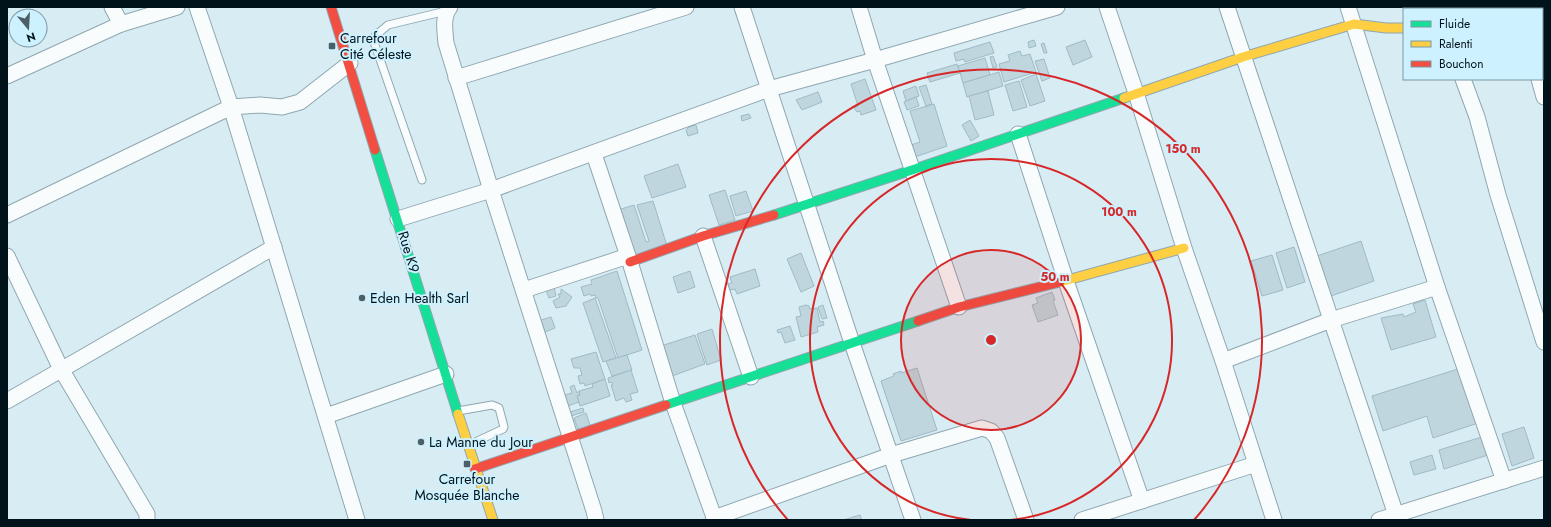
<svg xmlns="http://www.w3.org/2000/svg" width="1551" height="527" viewBox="0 0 1551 527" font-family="Jost,sans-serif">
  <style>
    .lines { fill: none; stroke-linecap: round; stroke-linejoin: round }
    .stream { stroke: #56cdee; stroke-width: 3.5 }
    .building { fill: #bfd6df; stroke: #9ebbc5 }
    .lane-casing { stroke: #8fa7b0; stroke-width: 9 }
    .street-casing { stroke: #8fa7b0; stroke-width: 17 }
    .fast-casing { stroke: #8fa7b0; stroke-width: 11 }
    .slow-casing { stroke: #8fa7b0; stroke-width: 11 }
    .jam-casing { stroke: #8fa7b0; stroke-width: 11 }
    .lane { stroke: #f9fcfd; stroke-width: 7 }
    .street { stroke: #f9fcfd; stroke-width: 15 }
    .fast { stroke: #16e098; stroke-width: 9 }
    .slow { stroke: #ffcf43; stroke-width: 9 }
    .jam { stroke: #f24e42; stroke-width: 9 }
    .ring { fill: none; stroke: #d62828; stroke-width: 2 }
    .poi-dot { fill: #4c5f66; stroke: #cdf1ff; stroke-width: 1.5 }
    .labels { text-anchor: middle; stroke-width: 4; stroke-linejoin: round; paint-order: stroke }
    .poi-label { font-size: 14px; fill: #00131a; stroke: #cdf1ff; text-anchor: start }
    .street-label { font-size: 14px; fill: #00131a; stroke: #cdf1ff }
    .centre { fill: #d62828; stroke: #cdf1ff; stroke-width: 2 }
    .ring-label { font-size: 12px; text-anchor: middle; font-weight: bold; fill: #d62828; stroke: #cdf1ff; stroke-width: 4; stroke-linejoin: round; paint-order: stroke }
  </style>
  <rect width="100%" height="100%" fill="#d8ecf4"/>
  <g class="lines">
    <g class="stream">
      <polyline points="1536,7 1537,9"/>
      <polyline points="1542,29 1544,36"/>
    </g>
  </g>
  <g class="building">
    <polygon points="1034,40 1036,46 1029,48 1028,42"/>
    <polygon points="1085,40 1092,57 1073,65 1066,47"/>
    <polygon points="990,42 994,53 965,62 964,59 956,61 954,53"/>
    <polygon points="1044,43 1047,53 1044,53 1041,44"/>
    <polygon points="1020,51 1022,56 1030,54 1036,72 1004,82 999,64 1010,61 1008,55"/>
    <polygon points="993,56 997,67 993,68 990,57"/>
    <polygon points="985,58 990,75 963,83 958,66"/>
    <polygon points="1044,59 1050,78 1042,81 1035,61"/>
    <polygon points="957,64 960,73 930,82 927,73"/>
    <polygon points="999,72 1003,86 967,97 963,83"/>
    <polygon points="1036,74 1045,101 1030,106 1021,80"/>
    <polygon points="865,79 876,110 861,115 860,111 857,112 854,108 858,106 851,84"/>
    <polygon points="1019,81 1027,107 1013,111 1005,85"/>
    <polygon points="926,85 932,104 926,106 919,87"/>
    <polygon points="916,86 919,96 906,101 903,91"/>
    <polygon points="988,91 994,115 975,120 969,96"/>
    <polygon points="818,92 822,102 802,110 796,100"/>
    <polygon points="916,97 919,106 907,110 904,102"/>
    <polygon points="934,104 947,146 912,158 908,146 920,142 910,111"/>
    <polygon points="749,114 751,118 742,121 741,116"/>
    <polygon points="970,120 979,136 971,141 962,125"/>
    <polygon points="696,125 698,133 688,136 686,130 689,127"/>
    <polygon points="678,164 686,187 652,198 644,176"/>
    <polygon points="725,190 735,220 719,225 709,195"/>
    <polygon points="746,191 753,211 736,216 730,196"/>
    <polygon points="653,201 667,246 633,256 618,210 634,205 646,242 649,241 637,205"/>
    <polygon points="1361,241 1374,281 1331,296 1317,256"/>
    <polygon points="1294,247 1305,282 1287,288 1276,253"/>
    <polygon points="801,253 814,286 801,292 787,259"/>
    <polygon points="1272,255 1283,290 1262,296 1251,261"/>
    <polygon points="755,269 760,286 737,294 735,289 730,290 728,284 732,283 730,277"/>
    <polygon points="617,271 642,350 618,358 598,298 596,298 595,295 591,296 590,294 584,296 581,287 592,284 591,280"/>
    <polygon points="690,271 695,287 678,293 673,277"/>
    <polygon points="554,287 556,296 549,298 546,290"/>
    <polygon points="561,289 572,297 566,306 556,308 553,301 560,297 558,294 561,294"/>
    <polygon points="1052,292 1055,300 1053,301 1058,315 1038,322 1032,305 1038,303 1036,298"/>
    <polygon points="595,298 616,358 603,362 583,303"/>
    <polygon points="1425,300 1436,337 1391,350 1381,318 1403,314 1404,317 1416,312 1413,304"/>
    <polygon points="806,305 809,306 810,309 817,308 820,322 823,321 824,325 817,327 818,332 801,337 796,317 801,316 799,307"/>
    <polygon points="823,305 827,318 822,319 818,307"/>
    <polygon points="551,317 555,328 545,332 541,320"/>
    <polygon points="790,326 795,340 785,343 781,332 778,333 777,330"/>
    <polygon points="712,329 721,360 707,365 697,334"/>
    <polygon points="695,335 705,364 672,376 661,346"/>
    <polygon points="596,352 605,379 585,386 584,383 580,384 578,376 582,375 580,368 574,368 571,359"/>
    <polygon points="627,355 632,370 612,376 606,361"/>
    <polygon points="917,368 937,430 901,441 881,381 894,376 893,374 901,371 901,373"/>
    <polygon points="1461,368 1478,423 1433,438 1427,416 1383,431 1372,396"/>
    <polygon points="631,370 638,392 630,394 632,400 626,402 624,398 616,401 611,385 613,385 612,382 609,383 608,378"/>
    <polygon points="605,379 610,396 580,406 577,396 580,395 579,391 593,387 592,384"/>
    <polygon points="574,385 577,393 579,391 580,395 577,396 579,402 568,406 565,395 572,393 570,387"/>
    <polygon points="583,408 584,412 571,416 570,412"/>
    <polygon points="586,413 590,425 579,432 574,418"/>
    <polygon points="1524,427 1534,458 1512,466 1502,434"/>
    <polygon points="1482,437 1488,455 1444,469 1439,450"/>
    <polygon points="1432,455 1436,469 1414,475 1410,462"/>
    <polygon points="860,515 862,520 843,520"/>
  </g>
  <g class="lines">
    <defs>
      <g id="lane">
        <polyline points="422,180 374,42 375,36 388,25 446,11"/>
        <polyline points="458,411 492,405 499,408 504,427 503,429 469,445"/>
      </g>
      <g id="street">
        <polyline points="112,7 121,24"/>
        <path d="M450,7C442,17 445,31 446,43L491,190L594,511L596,520"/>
        <polyline points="742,7 852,343 913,520"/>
        <polyline points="859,7 875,60 959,307"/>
        <polyline points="1107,7 1136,93 1184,248 1223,361 1274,520"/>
        <polyline points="1227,7 1396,515"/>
        <polyline points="1348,7 1437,287 1504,481"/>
        <polyline points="1520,7 1521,9"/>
        <polyline points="350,63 300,102 282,107 260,105 231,107 357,520"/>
        <polyline points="7,76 121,24 177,7"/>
        <polyline points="456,78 686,7"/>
        <polyline points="1463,79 1477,117 1498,195 1544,342"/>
        <polyline points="1539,79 1544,97"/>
        <polyline points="1018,134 1066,281 1142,501"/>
        <polyline points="594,154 630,262 673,403 715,520"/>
        <polyline points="7,215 231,107 197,7"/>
        <polyline points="398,219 491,190 769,89 875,60 1057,7"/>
        <polyline points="703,236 751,377"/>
        <polyline points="7,256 61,369 147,514 147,520"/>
        <polyline points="524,290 628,256"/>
        <polyline points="1223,361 1331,320 1437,287"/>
        <polyline points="7,401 274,247"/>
        <polyline points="326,416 446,374"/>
        <polyline points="714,518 891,455 982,428 991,431 997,438 1026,520"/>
        <polyline points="1082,520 1256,464"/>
        <polyline points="1379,520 1544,468"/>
      </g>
      <g id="fast">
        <polyline points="375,150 458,414"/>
        <polyline points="774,215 912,170 1124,98"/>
        <polyline points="666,405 918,321"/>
      </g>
      <g id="slow">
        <polyline points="1124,98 1243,57 1354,24 1386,28 1404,28"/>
        <polyline points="1060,282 1184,248"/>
        <polyline points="458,414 493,520"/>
      </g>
      <g id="jam">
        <polyline points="331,7 375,150"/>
        <polyline points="630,262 703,236 774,215"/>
        <polyline points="918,321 959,307 1060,282"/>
        <polyline points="475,469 666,405"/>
      </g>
    </defs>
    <use href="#lane" class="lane-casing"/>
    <use href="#street" class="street-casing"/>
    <use href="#fast" class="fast-casing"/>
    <use href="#slow" class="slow-casing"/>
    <use href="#jam" class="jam-casing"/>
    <use href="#lane" class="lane"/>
    <use href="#street" class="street"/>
    <use href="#fast" class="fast"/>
    <use href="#slow" class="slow"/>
    <use href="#jam" class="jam"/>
  </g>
  <circle cx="991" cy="340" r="90" fill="#d62828" fill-opacity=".12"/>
  <g class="ring">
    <circle cx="991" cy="340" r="90"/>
    <path d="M971 520A181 181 0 1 1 1011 520"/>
    <path d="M788 520A271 271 0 1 1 1194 520"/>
  </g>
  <g class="poi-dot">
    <rect x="328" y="42" width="8" height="8" rx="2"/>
    <circle cx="362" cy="298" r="4"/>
    <circle cx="421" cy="442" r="4"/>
    <rect x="463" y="460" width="8" height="8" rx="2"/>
  </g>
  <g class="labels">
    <g class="poi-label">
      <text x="340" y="43">Carrefour<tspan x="340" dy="16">Cité Céleste</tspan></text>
      <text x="370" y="303">Eden Health Sarl</text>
      <text x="429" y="447">La Manne du Jour</text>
      <text x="467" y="484" text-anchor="middle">Carrefour<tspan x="467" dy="16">Mosquée Blanche</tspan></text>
    </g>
    <g class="street-label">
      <text transform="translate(409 252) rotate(73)" y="5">Rue K9</text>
    </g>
  </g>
  <circle cx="991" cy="340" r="6" class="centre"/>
  <g class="ring-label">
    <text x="1183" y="153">150 m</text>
    <text x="1119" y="216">100 m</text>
    <text x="1055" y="281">50 m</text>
  </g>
  <rect width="1551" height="527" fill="none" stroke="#00131a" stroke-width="16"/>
  <rect x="1403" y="8" width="140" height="72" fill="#cdf1ff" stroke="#7b98a3"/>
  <rect x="1411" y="21" width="20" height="6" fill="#16e098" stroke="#7b98a3"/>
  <text x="1439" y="28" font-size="12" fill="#00131a">Fluide</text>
  <rect x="1411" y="41" width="20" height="6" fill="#ffcf43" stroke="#7b98a3"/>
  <text x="1439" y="48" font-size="12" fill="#00131a">Ralenti</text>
  <rect x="1411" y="61" width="20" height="6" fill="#f24e42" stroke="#7b98a3"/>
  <text x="1439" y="68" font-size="12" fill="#00131a">Bouchon</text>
  <g transform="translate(28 28) rotate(162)"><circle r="19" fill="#cdf1ff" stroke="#7b98a3"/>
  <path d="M0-3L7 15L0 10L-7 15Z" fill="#4c5f66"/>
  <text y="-6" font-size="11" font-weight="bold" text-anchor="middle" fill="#00131a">N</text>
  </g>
</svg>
